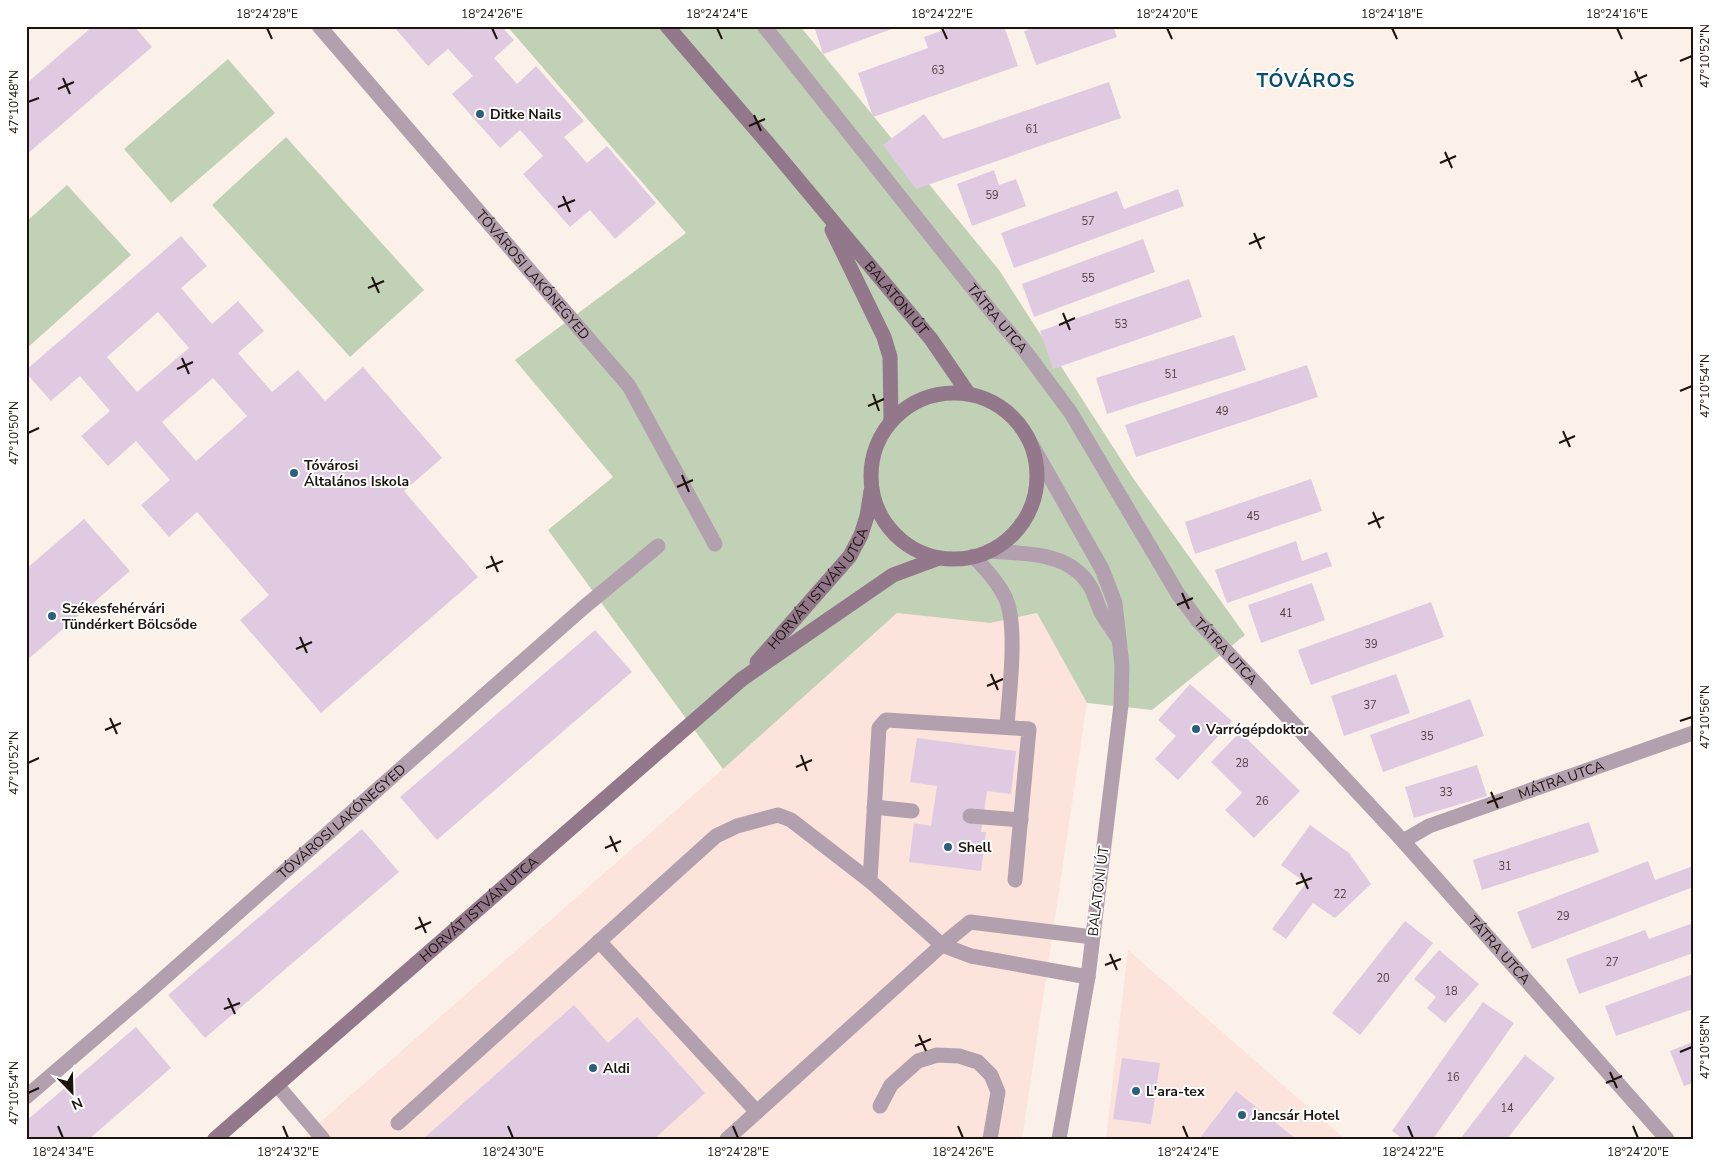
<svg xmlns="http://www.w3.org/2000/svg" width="1719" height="1165" viewBox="0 0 1719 1165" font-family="'Nunito Sans',sans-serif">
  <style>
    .commercial { fill: #fce3db }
    .grass { fill: #c1d1b6 }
    .building { fill: #e0cae1; fill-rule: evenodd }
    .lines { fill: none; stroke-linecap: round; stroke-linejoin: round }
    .service { stroke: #b3a0ae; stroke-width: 15 }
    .minor { stroke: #b3a0ae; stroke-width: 15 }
    .secondary { stroke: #93788c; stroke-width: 15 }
    .ticks { fill: none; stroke: #1d130d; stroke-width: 2 }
    .poi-dot { fill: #2b607c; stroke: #fff; stroke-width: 2 }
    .labels { text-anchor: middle; stroke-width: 4; stroke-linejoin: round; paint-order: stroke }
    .number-label { font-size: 11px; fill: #4e4142 }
    .poi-label { font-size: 14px; font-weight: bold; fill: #1d130d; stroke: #fff; text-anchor: start }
    .street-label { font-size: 14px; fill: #1d130d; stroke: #fff }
    .district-label { font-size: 19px; font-weight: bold; letter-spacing: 1px; fill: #084e6c; stroke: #fff }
    .neatline { fill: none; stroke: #1d130d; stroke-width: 2 }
    .ticks-label { font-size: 12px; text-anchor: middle; fill: #1d130d }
  </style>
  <rect width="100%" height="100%" fill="#fcf1e9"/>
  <g class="commercial">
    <polygon points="897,613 990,623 1038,613 1087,703 1022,1139 301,1139 723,769"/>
    <polygon points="1128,950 1345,1139 1106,1139"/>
  </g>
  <g class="grass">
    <polygon points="507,26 800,26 999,270 1133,478 1245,635 1152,710 1087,703 1037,613 990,623 897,613 723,769 548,530 613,477 515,360 686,233"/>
    <polygon points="228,59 275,113 171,203 124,149"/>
    <polygon points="286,137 424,290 350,357 212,205"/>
    <polygon points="67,185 131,255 26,349 26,222"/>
  </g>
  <g class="building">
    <polygon points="93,26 134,26 152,47 26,155 26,84"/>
    <polygon points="393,26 501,26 514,40 494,58 517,84 536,66 584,121 564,137 587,163 607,146 656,203 615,239 590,210 570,227 523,174 543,156 520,130 500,148 452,94 473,76 448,49 428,66"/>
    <polygon points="814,26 900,26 823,54"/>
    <polygon points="955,26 1004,26 1018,66 873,117 858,73 928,48 924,37"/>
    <polygon points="1039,26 1113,26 1117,37 1036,65 1024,31"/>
    <polygon points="1109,82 1121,118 916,189 883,145 924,114 943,139"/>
    <polygon points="994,170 999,185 1016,179 1026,206 972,226 957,184"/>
    <polygon points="1178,189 1184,206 1014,268 1001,233 1117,191 1124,209"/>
    <path d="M181,236L207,266L181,288L212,324L238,301L264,331L238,353L272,392L298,370L325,401L363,367L442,458L404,491L478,577L321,713L240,620L269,595L197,512L169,537L141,505L170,480L136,441L108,466L81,436L110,411L80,376L51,401L26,373V370ZM158,312L189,348L137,392L107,357ZM213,378L247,416L196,461L162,422Z"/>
    <polygon points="1143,239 1155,272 1034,317 1022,284"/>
    <polygon points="1189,279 1202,317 1053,369 1040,331"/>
    <polygon points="1234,335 1246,370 1107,414 1096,378"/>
    <polygon points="1307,365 1318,397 1136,457 1125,425"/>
    <polygon points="1311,479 1322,511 1195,554 1185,522"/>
    <polygon points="84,519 130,571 26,661 26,569"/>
    <polygon points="1296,541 1302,561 1327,552 1332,566 1227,603 1215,570"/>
    <polygon points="1312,583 1325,620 1261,643 1248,605"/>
    <polygon points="1431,602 1444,637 1311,685 1298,650"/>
    <polygon points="595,630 632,672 437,840 400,797"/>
    <polygon points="1396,674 1410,713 1344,736 1331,696"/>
    <polygon points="1190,684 1232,721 1178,780 1155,759 1176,736 1158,720"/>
    <polygon points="1470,699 1484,736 1383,772 1370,735"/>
    <polygon points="1240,732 1300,791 1254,838 1225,810 1242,793 1211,762"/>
    <polygon points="917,738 1016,751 1011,794 987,791 981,832 986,832 981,871 909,862 914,823 931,826 937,786 910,782"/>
    <polygon points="1477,765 1487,796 1414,818 1405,787"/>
    <polygon points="1589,822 1599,852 1482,890 1473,860"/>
    <polygon points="1310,825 1349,853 1371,884 1335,918 1313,903 1286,939 1272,929 1306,883 1281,865"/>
    <polygon points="362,829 399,872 205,1038 168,995"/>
    <polygon points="1648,861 1655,880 1693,866 1693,887 1532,949 1517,912"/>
    <polygon points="1405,921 1433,943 1360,1035 1332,1013"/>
    <polygon points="1693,923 1693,953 1579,994 1566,959 1645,930 1649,939"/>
    <polygon points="1439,950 1479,984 1445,1023 1427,1008 1436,997 1414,979"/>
    <polygon points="1693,974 1693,1009 1616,1036 1605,1006"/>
    <polygon points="1483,1002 1514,1023 1433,1139 1403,1139 1392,1131"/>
    <polygon points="574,1005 608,1043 637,1017 705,1093 654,1139 423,1139"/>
    <polygon points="136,1027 171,1068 89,1139 26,1139 26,1121"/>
    <polygon points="1693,1042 1693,1083 1684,1086 1670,1051"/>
    <polygon points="1525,1055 1555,1078 1507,1139 1460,1139"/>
    <polygon points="1122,1058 1160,1063 1151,1124 1113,1119"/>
    <polygon points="1236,1091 1296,1139 1199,1139"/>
  </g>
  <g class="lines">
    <g class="service">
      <path d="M973,556C986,569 998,582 1006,599C1018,628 1009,694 1007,726"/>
      <polyline points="874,807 912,811"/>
      <polyline points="970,816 1021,820"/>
      <polyline points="870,881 879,728 886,720 1029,729 1015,880"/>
      <polyline points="599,941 757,1112"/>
      <polyline points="880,1106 891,1085 918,1061 937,1055 959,1056 978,1062 991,1075 998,1092 990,1139"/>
      <polyline points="398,1123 716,836 737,826 778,815 791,820 870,881 942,945 971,956 1088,977"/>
      <polyline points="727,1139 942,945 970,922 1093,937"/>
    </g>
    <g class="minor">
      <path id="s1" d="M319,26L629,386L715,544"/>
      <path id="s2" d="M764,26L986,305L1025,351L1071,413L1178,594L1199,622L1403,841L1667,1139"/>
      <polyline points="1025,433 1102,569 1115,603 1122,665 1121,705 1088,977 1059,1139"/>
      <path d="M989,551C1025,554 1069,551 1090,586C1095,594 1097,604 1101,612C1106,621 1112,629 1118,638"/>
      <path id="s3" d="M1403,841L1429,826L1693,733"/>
      <polyline points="277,1085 323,1139"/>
      <path id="s4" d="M26,1097L146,994L583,608L658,546"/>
    </g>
    <g class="secondary">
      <path id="s5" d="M667,26L765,140L931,339L968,393"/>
      <polyline points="832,230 884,337 890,357 891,420"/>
      <circle cx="954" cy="476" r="83"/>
      <path id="s6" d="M757,662L850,556L861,535L867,516L871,491"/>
      <path id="s7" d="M215,1139L742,679L893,575L939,558"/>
    </g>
  </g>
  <path class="ticks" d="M267,28L272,39M492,28L497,39M717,28L722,39M942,28L947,39M1167,28L1172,39M1392,28L1397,39M1617,28L1622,39M1680,61L1692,56M1635,71L1642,87M63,78L70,94M1631,82L1647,75M58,89L74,82M28,102L39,98M754,115L761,131M749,126L765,119M1445,152L1452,168M1440,163L1456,156M563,196L570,212M558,207L575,200M1254,233L1261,249M1249,244L1265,237M372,277L379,293M368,288L384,281M1063,313L1070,330M1059,325L1075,318M182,358L189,374M177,369L193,362M1680,391L1692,386M873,394L879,411M868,406L884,399M1563,431L1570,447M28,433L39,428M1559,443L1575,436M682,475L689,492M677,487L693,480M1373,512L1380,528M1368,524L1384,517M491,556L498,572M486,568L503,561M1182,593L1189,609M1177,605L1193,598M300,637L307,653M296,649L312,642M991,674L998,690M987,686L1003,679M110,718L117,734M1680,721L1692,717M105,730L121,723M801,755L807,771M28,763L39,758M796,767L812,760M1491,792L1498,808M1487,803L1503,797M610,836L617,852M605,848L621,841M1301,873L1308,889M1296,884L1312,878M419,917L426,933M415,929L431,922M1110,954L1117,970M1105,965L1121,959M228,998L235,1014M224,1009L240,1003M919,1035L926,1051M915,1046L931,1039M1680,1052L1692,1047M1610,1072L1617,1088M1606,1083L1622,1076M28,1093L39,1088M58,1126L63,1138M283,1126L288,1138M508,1126L513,1138M733,1126L738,1138M958,1126L963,1138M1183,1126L1188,1138M1408,1126L1413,1138M1633,1126L1638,1138"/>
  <g class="poi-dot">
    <circle cx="480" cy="114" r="5"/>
    <circle cx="294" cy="473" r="5"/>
    <circle cx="52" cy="616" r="5"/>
    <circle cx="1196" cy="729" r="5"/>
    <circle cx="948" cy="847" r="5"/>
    <circle cx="593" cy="1068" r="5"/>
    <circle cx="1136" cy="1091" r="5"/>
    <circle cx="1242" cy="1115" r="5"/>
  </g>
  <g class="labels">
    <g class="number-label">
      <text x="938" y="74">63</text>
      <text x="1032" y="133">61</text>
      <text x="992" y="199">59</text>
      <text x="1088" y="225">57</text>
      <text x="1088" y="282">55</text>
      <text x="1121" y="328">53</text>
      <text x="1171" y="378">51</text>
      <text x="1222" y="415">49</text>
      <text x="1253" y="520">45</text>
      <text x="1286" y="617">41</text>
      <text x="1371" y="648">39</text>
      <text x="1370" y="709">37</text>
      <text x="1427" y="740">35</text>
      <text x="1242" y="767">28</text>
      <text x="1446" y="796">33</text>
      <text x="1262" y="805">26</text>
      <text x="1505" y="870">31</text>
      <text x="1340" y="898">22</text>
      <text x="1563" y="920">29</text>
      <text x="1612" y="966">27</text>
      <text x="1383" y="982">20</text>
      <text x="1451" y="995">18</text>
      <text x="1453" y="1081">16</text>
      <text x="1507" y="1112">14</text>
    </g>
    <g class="poi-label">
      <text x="490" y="119">Ditke Nails</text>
      <text x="304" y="470">Tóvárosi<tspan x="304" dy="16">Általános Iskola</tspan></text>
      <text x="62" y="613">Székesfehérvári<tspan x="62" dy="16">Tündérkert Bölcsőde</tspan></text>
      <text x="1206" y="734">Varrógépdoktor</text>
      <text x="958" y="852">Shell</text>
      <text x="603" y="1073">Aldi</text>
      <text x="1146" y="1096">L'ara-tex</text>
      <text x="1252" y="1120">Jancsár Hotel</text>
    </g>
    <g class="street-label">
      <text dy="5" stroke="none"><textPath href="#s1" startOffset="328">TÓVÁROSI LAKÓNEGYED</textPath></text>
      <text dy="5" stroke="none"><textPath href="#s5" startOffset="356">BALATONI ÚT</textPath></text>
      <text dy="5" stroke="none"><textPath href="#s2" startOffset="374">TÁTRA UTCA</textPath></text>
      <text dy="5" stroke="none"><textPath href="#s6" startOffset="96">HORVÁT ISTVÁN UTCA</textPath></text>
      <text dy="5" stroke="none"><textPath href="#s2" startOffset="779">TÁTRA UTCA</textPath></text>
      <text dy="5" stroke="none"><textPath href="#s3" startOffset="170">MÁTRA UTCA</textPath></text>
      <text dy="5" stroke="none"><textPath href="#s4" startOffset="419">TÓVÁROSI LAKÓNEGYED</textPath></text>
      <text transform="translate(1098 891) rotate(-83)" y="5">BALATONI ÚT</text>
      <text dy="5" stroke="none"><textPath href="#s7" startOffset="350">HORVÁT ISTVÁN UTCA</textPath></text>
      <text dy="5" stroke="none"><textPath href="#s2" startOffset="1184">TÁTRA UTCA</textPath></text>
    </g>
    <g class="district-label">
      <text x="1306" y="87">TÓVÁROS</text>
    </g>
  </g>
  <rect width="1719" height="1165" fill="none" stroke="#ffffff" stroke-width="55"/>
  <g transform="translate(72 1092) rotate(157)" stroke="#ffffff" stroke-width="4" paint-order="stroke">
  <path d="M0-4L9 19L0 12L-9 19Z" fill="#1d130d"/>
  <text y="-8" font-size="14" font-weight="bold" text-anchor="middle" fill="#1d130d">N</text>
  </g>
  <rect x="28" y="28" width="1664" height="1110" class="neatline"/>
  <g class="ticks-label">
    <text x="267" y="18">18°24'28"E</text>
    <text x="492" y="18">18°24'26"E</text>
    <text x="717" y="18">18°24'24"E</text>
    <text x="942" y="18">18°24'22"E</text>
    <text x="1167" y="18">18°24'20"E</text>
    <text x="1392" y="18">18°24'18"E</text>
    <text x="1617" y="18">18°24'16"E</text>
    <text transform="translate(1705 56) rotate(-90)" y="4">47°10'52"N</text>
    <text transform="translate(14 102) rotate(-90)" y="4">47°10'48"N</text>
    <text transform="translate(1705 386) rotate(-90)" y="4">47°10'54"N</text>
    <text transform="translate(14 433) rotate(-90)" y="4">47°10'50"N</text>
    <text transform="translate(1705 717) rotate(-90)" y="4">47°10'56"N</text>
    <text transform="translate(14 763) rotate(-90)" y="4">47°10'52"N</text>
    <text transform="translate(1705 1047) rotate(-90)" y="4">47°10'58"N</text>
    <text transform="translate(14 1093) rotate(-90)" y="4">47°10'54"N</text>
    <text x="63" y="1156">18°24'34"E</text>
    <text x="288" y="1156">18°24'32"E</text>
    <text x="513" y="1156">18°24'30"E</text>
    <text x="738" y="1156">18°24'28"E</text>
    <text x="963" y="1156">18°24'26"E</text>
    <text x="1188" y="1156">18°24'24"E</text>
    <text x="1413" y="1156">18°24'22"E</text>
    <text x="1638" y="1156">18°24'20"E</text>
  </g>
</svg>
